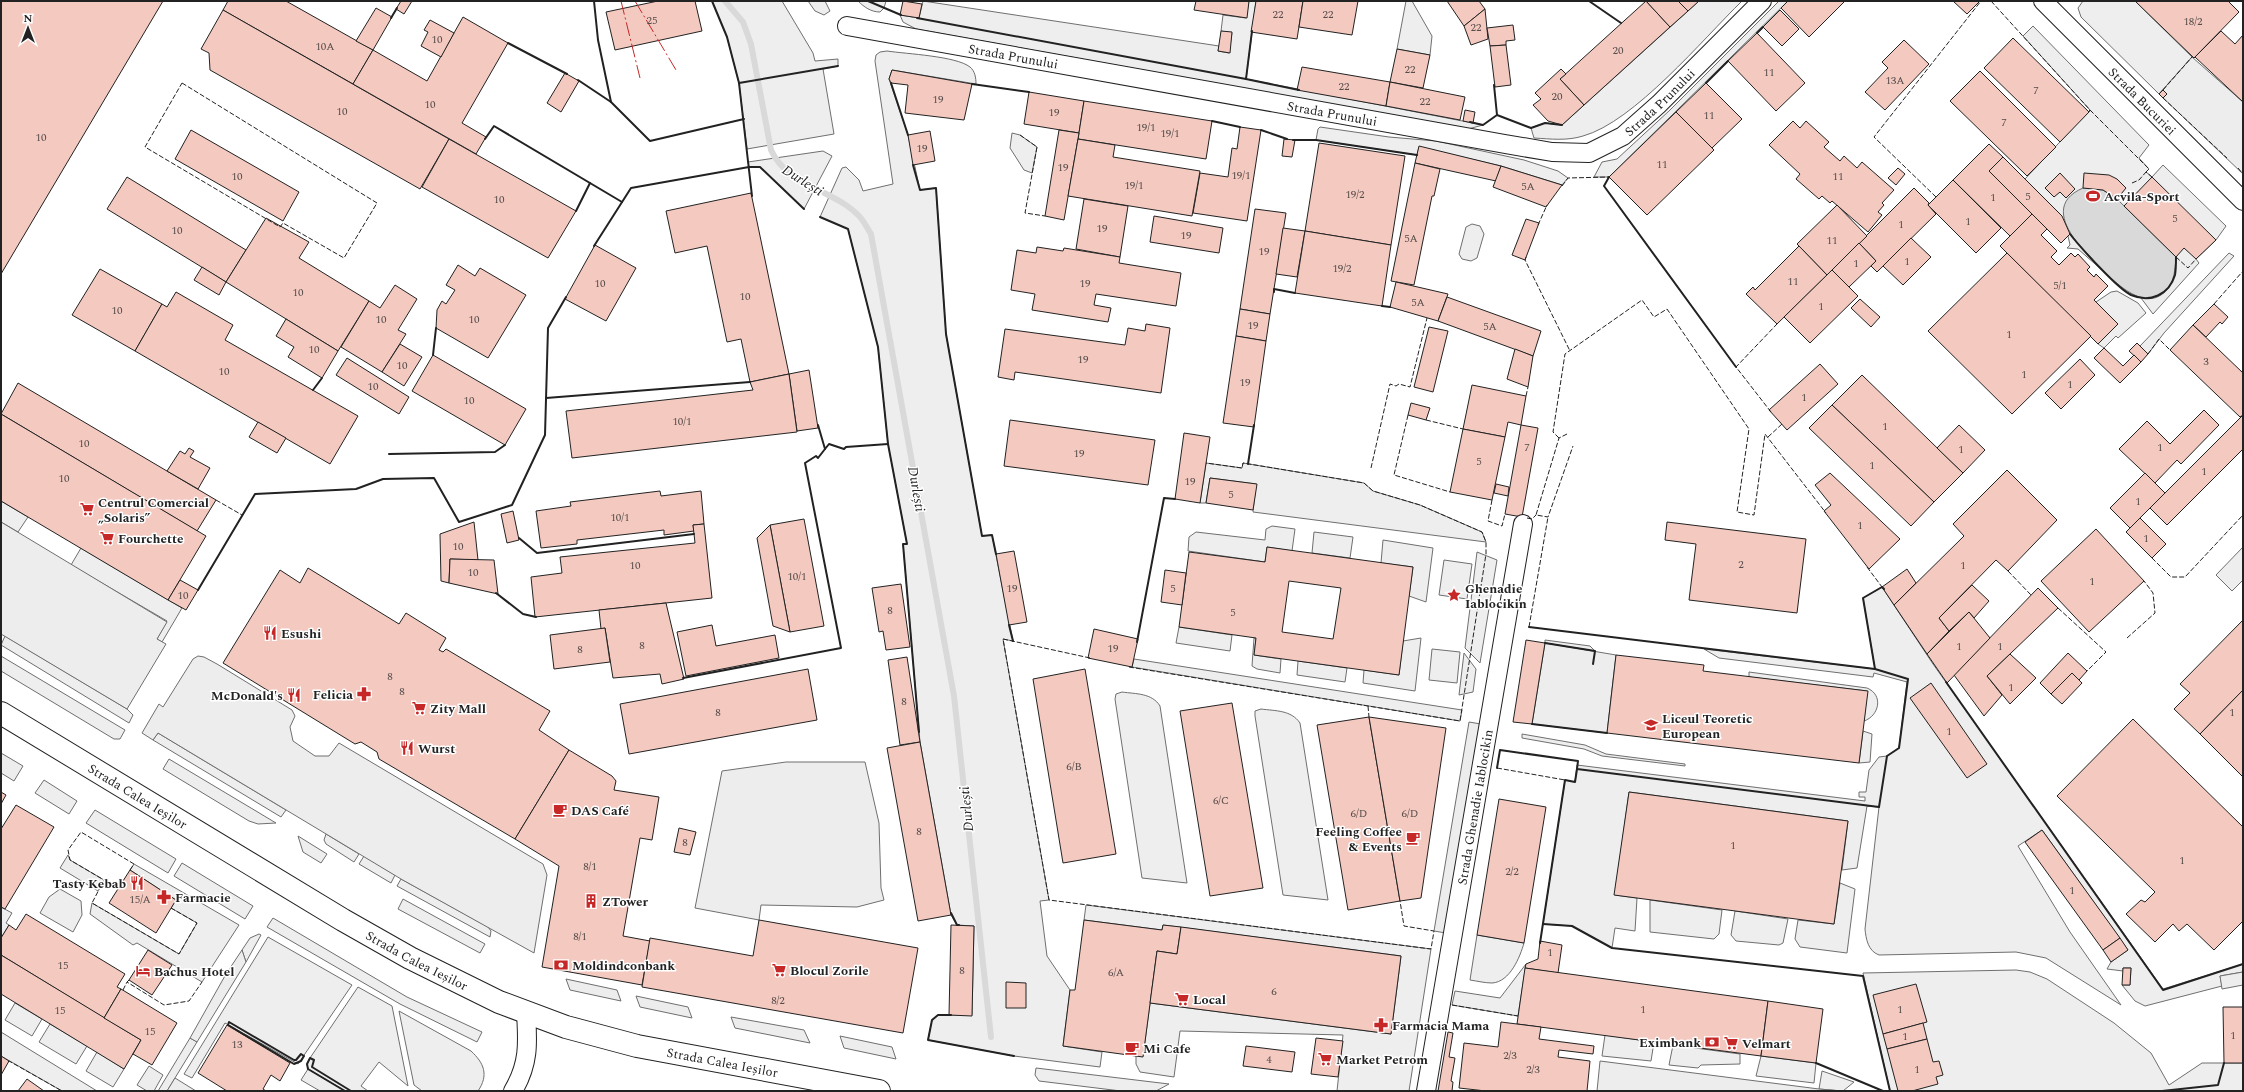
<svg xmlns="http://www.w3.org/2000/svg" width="2244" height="1092" viewBox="0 0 2244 1092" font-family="Spectral,serif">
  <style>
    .green { fill: #eee; stroke: #6f6f6f }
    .parking { fill: #ededed; stroke: #6f6f6f }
    .water { fill: #d9d9d9; stroke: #6f6f6f }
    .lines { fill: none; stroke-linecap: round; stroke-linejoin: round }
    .stream { stroke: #d9d9d9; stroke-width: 6 }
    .building { fill: #f3c9c0; stroke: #222; fill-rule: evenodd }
    .street-casing { stroke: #222; stroke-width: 20 }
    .primary-casing { stroke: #222; stroke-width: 24 }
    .street { stroke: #fff; stroke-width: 18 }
    .primary { stroke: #fff; stroke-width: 22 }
    .fence { stroke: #222; stroke-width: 1; stroke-dasharray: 5 2; stroke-linecap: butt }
    .wall { stroke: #222; stroke-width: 2 }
    .power { stroke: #c62828; stroke-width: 1; stroke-dasharray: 14 3 2 3; stroke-linecap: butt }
    .labels { text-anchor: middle; stroke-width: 3; stroke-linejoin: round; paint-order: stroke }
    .number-label { font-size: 11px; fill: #564c4a }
    .street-label { font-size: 13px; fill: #222; stroke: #fff }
    .poi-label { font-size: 13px; font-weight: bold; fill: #222; stroke: #fff; text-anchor: start }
    .water-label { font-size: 14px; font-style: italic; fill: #222; stroke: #fff }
  </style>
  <rect width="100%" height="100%" fill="#fff"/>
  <g class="green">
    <polygon points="712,1 782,1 813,53 815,61 838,59 838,66 823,69 834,134 747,149 739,83 727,37"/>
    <polygon points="808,1 825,1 830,11 824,15 815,11"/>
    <path d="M858,1H886L884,8L880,12C871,12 864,7 858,1Z"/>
    <polygon points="923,1 1219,46 1218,51 1229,53 1232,33 1221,31 1223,15 1246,18 1249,1 1256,1 1246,79 1483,125 1468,129 916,29 903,22 900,15 919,18"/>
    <polygon points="1406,1 1412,1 1432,36 1430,55 1397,49"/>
    <path d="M1699,1H1742C1703,39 1634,122 1583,136C1567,141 1551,139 1534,138L1531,128L1545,123L1562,125Z"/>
    <polygon points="1779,1 1788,1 1609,177 1594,177 1602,162 1617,159 1670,110"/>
    <polygon points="2083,1 2135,1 2192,57 2159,94 2081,17 2078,8"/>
    <polygon points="2033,26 2149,145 2139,158 2149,169 2146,172 2152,177 2163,165 2226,226 2216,240 2196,259 2199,263 2153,314 2141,298 2127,292 2078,249 2067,248 2070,245 2068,236 2061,243 1989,171 2025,179 2090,110 2023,36"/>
    <path d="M887,51C907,54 956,56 970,67C975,71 976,78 976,84L892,70L889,79L908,135L920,190L936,188L946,334L982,536L992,535L1013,641L1003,639L1049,900L1040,901L1047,956L1070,990L1063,1046L1102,1052L1100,1067L1014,1056L928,1040L932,1020L938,1015H972L974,926L957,925L951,915L920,742L903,544H907L888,444L878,347L848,229L820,217L842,168L846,167L859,180L863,191L893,184L875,61L876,55L880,52Z"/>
    <polygon points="1320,127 1389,137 1436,141 1524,160 1558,171 1568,178 1562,185 1501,166 1419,147 1417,155 1316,140 1318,129"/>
    <polygon points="1012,133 1020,135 1037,147 1032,173 1024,170 1010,148"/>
    <polygon points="823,151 832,156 804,209 760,167 749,167 748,162"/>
    <polygon points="1472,224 1480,226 1484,234 1477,258 1471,261 1462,259 1459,254 1466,227"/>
    <polygon points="2229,253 2234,256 2164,333 2148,354 2140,346"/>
    <polygon points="2117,291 2138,303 2146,313 2118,338 2116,336 2104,348 2098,344 2118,324 2096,302 2111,292"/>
    <polygon points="1206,463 1242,468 1243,463 1364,483 1373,491 1420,505 1482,532 1486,542 1253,512 1256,484 1210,478 1206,503 1200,503"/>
    <polygon points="1,501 28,517 18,532 1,522"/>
    <polygon points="1272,526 1295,529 1292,551 1267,547 1265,562 1188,551 1189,537 1196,532 1265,540 1266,529"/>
    <polygon points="1314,532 1353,537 1350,558 1312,553"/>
    <polygon points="1383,540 1433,548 1426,602 1409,596 1413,567 1381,563"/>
    <polygon points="2243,547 2243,580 2232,591 2216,575"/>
    <polygon points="81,548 182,608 162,642 157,639 167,621 71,565"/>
    <polygon points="1477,552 1497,560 1480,663 1465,648"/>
    <polygon points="1444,560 1472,564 1467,599 1439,595"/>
    <path d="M1882,587L1933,664L2163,989L2243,964V972L2220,976L2222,986L2145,1006L2135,1001L2122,985H2130L2131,968H2123V971L2107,969L2111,962L2128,950L2042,830L2018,846L2070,932L2121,1005L2046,958L2016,952L1879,955C1868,951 1866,939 1865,929L1879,807L1867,806L1857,868L1842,870L1848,821L1629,792L1615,895L1637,898L1635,931L1615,928L1612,948L1572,926L1543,924L1565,780L1575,782L1577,765L1865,801V797H1859V792H1866L1869,770L1879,757L1887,756L1899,748L1907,682L1874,673L1873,677L1719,658L1704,649L1875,669L1863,598Z"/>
    <polygon points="1179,627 1232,635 1230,651 1176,643"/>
    <polygon points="5,636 127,709 133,715 129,723 1,645"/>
    <polygon points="1254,638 1256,638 1254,655 1281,659 1280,673 1257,669 1252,666"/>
    <polygon points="1421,638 1415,691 1363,683 1364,670 1399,675 1403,641"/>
    <polygon points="1545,640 1590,646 1595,651 1545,643"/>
    <polygon points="1432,649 1460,652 1457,683 1429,680"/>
    <polygon points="1464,653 1476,669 1473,692 1459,695"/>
    <polygon points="1,656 125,730 120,739 114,739 1,671"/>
    <polygon points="1134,659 1462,710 1460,721 1132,667"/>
    <polygon points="1298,661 1347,668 1345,682 1297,675"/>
    <path d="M1749,672L1867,688C1884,695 1879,716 1864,721L1867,691L1749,677Z"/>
    <path d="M1122,692C1136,694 1152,693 1160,706L1187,883L1142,878L1115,699L1116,694Z"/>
    <path d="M1261,709C1276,711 1291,710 1300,723L1328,900L1283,895L1255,716V711Z"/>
    <polygon points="1863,731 1872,734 1870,762 1859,763"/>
    <polygon points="158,733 286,810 281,817 153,740"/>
    <polygon points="1522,734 1585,745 1606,754 1685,764 1685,766 1602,756 1584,749 1522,738"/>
    <polygon points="169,759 276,823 258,824 249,821 163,769"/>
    <polygon points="44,780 77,801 69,814 35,793"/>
    <polygon points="95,810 176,859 168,873 86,823"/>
    <polygon points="326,834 359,854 354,862 326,844 324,840"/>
    <polygon points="298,836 327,854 321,863 303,852"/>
    <polygon points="364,856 395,875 391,883 359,864"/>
    <polygon points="182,863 253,906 245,919 174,876"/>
    <polygon points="134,864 239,925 202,982 137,943 133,945 90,914 92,903 179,954 197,923 171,908 176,900 130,870"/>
    <polygon points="401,879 488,927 491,931 490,937 397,886"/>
    <polygon points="1840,883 1855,889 1847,953 1800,947 1795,939 1798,920 1834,924"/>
    <polygon points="60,889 81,901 82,915 73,932 40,913 49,897"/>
    <polygon points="403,899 485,944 480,953 398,909"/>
    <polygon points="1650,900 1722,910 1719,934 1714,939 1650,932"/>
    <polygon points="1086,905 1431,949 1409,1091 1337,1091 1343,1035 1180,1031 1174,1077 1140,1072 1136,1064 1136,1055 1143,1056 1150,1003 1391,1034 1401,956 1163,925 1162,930 1084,920"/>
    <polygon points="1,907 12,913 6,923 9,925 1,938"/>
    <polygon points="1735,911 1788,919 1783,943 1779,945 1736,941 1731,935"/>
    <polygon points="273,918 407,997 482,1032 477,1042 400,1004 267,927"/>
    <polygon points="259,934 261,935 246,962 242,950 250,938"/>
    <path d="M1477,935L1524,943C1520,957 1510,982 1492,983C1485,983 1477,981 1470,980Z"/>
    <polygon points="268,937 352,985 298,1064 225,1023 192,1078 184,1074"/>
    <polygon points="1526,964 1518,1016 1452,1005 1455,991 1500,998"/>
    <polygon points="2016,970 2030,972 2047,979 2114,1023 2151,1053 2169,1085 2202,1063 2243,1063 2243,1091 1890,1091 1863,973"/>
    <polygon points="358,987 392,1006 408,1086 379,1062 361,1086 368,1091 345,1091 308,1069 307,1064 310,1058"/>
    <polygon points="15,1003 42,1019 32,1036 5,1020"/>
    <path d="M399,1011L471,1051C484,1063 489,1075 478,1091H422L414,1085Z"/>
    <polygon points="50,1024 87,1046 76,1064 39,1042"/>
    <polygon points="1,1032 97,1091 62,1091 1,1056"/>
    <polygon points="1605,1035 1654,1042 1651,1061 1602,1056"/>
    <polygon points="190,1038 197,1042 167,1091 158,1091"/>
    <polygon points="1673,1045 1740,1054 1740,1064 1701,1065 1698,1068 1669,1065"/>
    <polygon points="97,1052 124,1069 113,1087 86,1071"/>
    <polygon points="1761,1056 1816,1063 1814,1083 1756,1076"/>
    <polygon points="1036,1068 1169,1084 1156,1091 1121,1091 1039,1081 1035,1075"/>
    <polygon points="1822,1071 1854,1082 1843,1091 1819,1089"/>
  </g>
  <g class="parking">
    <polygon points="2192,57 2243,102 2243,174 2159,94"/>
    <polygon points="1,522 167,622 157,639 166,644 127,709 1,634"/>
    <polygon points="1545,643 1616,655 1607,733 1532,724"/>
    <polygon points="198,656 204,657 217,664 292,710 295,716 290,727 293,741 315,756 329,756 339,743 543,864 547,875 534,953 401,879 158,733 153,740 142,733 159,704 163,707 193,659"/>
    <polygon points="1469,722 1481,724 1446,933 1434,931"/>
    <polygon points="1,753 23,766 14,781 1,773"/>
    <polygon points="786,762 865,762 879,823 881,888 884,900 857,907 761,905 759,920 695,908 722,771"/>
    <polygon points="68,855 70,860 104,880 98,891 60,868"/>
    <polygon points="242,950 246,962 197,1042 190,1038 226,974"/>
    <polygon points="2243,972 2243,985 2222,989 2220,976"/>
    <polygon points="566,979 617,990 621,1001 570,990"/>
    <polygon points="636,996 688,1007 692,1018 640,1007"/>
    <polygon points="731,1017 804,1030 810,1043 735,1028"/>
    <polygon points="840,1036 892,1047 896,1059 844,1048"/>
    <polygon points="1600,1061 1819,1089 1841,1091 1597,1091"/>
    <polygon points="149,1066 163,1075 154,1091 147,1091 137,1085"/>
    <polygon points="308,1069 345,1091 320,1091 301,1080"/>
    <polygon points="175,1078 196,1091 167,1091"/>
  </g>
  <path class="water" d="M2083,188L2103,190L2117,199L2176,257C2175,272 2174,286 2161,295C2134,313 2093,259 2076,241C2061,221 2055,200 2083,188Z"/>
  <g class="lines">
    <path class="stream" d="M725,1L743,22L751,44L771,150C787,186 833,189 859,216C864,221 867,228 871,234L954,696L991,1037"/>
  </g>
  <g class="building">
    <polygon points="1,1 163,1 1,274"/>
    <polygon points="228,1 286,1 373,50 353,84 223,10"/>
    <polygon points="401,1 412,1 404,14 396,9"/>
    <polygon points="658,1 695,1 702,31 615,50 606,12"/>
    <polygon points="903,1 922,4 919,18 900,15"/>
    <polygon points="1196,1 1249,1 1247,18 1194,10"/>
    <polygon points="1256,1 1303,1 1297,39 1251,32"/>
    <polygon points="1303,1 1358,1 1352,35 1299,27"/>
    <polygon points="1447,1 1479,1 1485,9 1464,26"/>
    <polygon points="1646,1 1670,27 1584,105 1560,79"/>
    <polygon points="1646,1 1678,1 1688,11 1670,27"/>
    <polygon points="1678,1 1699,1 1688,11"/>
    <polygon points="1788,1 1845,1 1809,37 1781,8"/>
    <polygon points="1953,1 1980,1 1967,14"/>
    <polygon points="2135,1 2228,1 2239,12 2194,58"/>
    <polygon points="376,8 392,17 373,50 356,41"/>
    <polygon points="1485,9 1488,39 1471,45 1464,26"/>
    <polygon points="223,10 449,139 420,189 210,70 209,53 201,49"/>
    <polygon points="1780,10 1799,29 1782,46 1763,27"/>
    <polygon points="463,17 508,43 462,123 486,137 476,154 353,84 373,50 427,81"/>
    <polygon points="430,20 454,33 441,57 421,46 428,32 424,30"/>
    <polygon points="1513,25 1515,40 1506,41 1506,45 1490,46 1487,28"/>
    <polygon points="1221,31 1232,32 1230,53 1218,51"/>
    <polygon points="2221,31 2235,44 2243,35 2243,102 2195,57"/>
    <polygon points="1757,33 1805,83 1776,111 1728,61"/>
    <polygon points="2013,38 2089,112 2060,142 1984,68"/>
    <polygon points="1904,40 1929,64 1885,110 1865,92 1888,68 1882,62"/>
    <polygon points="1506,45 1511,85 1495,87 1490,46"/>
    <polygon points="1397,49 1430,55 1423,88 1390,82"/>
    <polygon points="1302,67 1390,82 1386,106 1297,90"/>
    <polygon points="1561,69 1566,74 1560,79 1584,105 1562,125 1548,121 1533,105 1541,99 1535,93"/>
    <polygon points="892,70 972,84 964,120 905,113 908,85 891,83 889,79"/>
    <polygon points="1980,71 2056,147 2027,176 1950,101"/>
    <polygon points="565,73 579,81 561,112 547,103"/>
    <polygon points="1390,82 1465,97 1460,120 1386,106"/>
    <polygon points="1706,83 1742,119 1712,148 1676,112"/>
    <polygon points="2163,90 2167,94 2163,98 2159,94"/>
    <polygon points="1029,92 1084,101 1079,133 1024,124"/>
    <polygon points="1084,101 1212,121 1206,159 1078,139"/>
    <polygon points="1465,110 1475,112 1473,123 1463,121"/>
    <polygon points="1676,112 1714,150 1647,215 1609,177"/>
    <polygon points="1793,121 1800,128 1806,121 1829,142 1824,147 1840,161 1844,156 1857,168 1862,162 1894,190 1882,203 1884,205 1878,212 1882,215 1868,232 1832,201 1830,203 1822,196 1819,199 1796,179 1800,174 1769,145"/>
    <polygon points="1240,127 1261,130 1247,221 1193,213 1200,173 1228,177 1232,148 1237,149"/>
    <polygon points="191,130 299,192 283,221 175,159"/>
    <polygon points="1059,130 1079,133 1064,220 1045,216"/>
    <polygon points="930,131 935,161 913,165 908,135"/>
    <polygon points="449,139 576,211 548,258 422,187"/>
    <polygon points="1078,139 1115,145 1113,157 1200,171 1192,216 1068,196"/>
    <polygon points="1284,139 1295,140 1292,157 1282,156"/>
    <polygon points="1319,143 1405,156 1391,245 1305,231"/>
    <polygon points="1989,144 2003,157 1989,171 2032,214 2010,236 1953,180"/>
    <polygon points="1419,146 1501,166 1496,181 1415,163"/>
    <polygon points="2003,157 2062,216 2070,234 2061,243 1989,171"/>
    <polygon points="1415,163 1440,169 1434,196 1432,196 1414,285 1391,281"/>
    <polygon points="1501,166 1562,185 1546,207 1493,187"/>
    <polygon points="1898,168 1905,174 1896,185 1888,178"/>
    <polygon points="2060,173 2075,189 2066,198 2060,192 2054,197 2045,188"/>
    <polygon points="2084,173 2109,175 2117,179 2126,188 2117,199 2103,190 2083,188"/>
    <polygon points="127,177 246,250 226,282 107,209"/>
    <polygon points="2152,177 2216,240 2196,259 2184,248 2176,257 2124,206"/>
    <polygon points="1953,180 2001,228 1976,253 1928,205"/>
    <polygon points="1914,188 1929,203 1928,205 1936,214 1877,272 1871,266 1876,261 1859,243"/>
    <polygon points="751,193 789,374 750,382 741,339 727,342 707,246 675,253 666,211"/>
    <polygon points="1084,199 1128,206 1120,257 1076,249"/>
    <polygon points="1837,205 1867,236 1827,275 1797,244"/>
    <polygon points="1255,209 1286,213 1270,314 1240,309"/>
    <polygon points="2032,214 2047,229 2041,235 2057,251 2051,257 2059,265 2071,253 2075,257 2078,254 2090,267 2087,270 2094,277 2096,274 2108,286 2094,300 2118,324 2098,344 2000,246"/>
    <polygon points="1154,216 1223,228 1219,253 1150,242"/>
    <polygon points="266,218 309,242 299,258 369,301 338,351 226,282"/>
    <polygon points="1526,219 1539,223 1525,260 1512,255"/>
    <polygon points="1283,228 1305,231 1297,277 1276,274"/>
    <polygon points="1305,231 1391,245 1382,306 1295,293"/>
    <polygon points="1911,238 1931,257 1903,285 1883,266"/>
    <polygon points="1859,243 1876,261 1849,287 1832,270"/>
    <polygon points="595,245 636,268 606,321 565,299"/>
    <polygon points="1799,246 1827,275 1777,324 1746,294 1753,287 1755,290"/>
    <polygon points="1037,247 1063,251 1064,248 1120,257 1119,263 1181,273 1176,306 1096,294 1094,305 1111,308 1108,322 1032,310 1035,294 1011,290 1017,250 1036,253"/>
    <polygon points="2007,253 2091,336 2012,414 1928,331"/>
    <polygon points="458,265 475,276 480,268 526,295 488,358 436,328 437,310 442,301 446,304 455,290 446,285"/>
    <polygon points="202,267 226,282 219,295 194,280"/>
    <polygon points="100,269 162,304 135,351 72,315"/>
    <polygon points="1832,270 1858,296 1810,343 1784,317"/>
    <polygon points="1396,282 1448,294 1438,321 1390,307"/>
    <polygon points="395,285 417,299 398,330 406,334 382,372 341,347 369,301 380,308"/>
    <polygon points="176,292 233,325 225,340 358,416 330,464 135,351 162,304 167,307"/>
    <polygon points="1447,297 1541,331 1533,356 1438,321"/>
    <polygon points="1860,299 1880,317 1871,327 1851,308"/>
    <polygon points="2214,304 2228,317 2222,324 2220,322 2206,337 2193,325"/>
    <polygon points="1240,309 1270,314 1266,341 1236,336"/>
    <polygon points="286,319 338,351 322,378 288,357 294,347 276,336"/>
    <polygon points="1146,324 1170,328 1161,393 1015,372 1014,380 998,377 1005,329 1125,345 1128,328 1145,331"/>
    <polygon points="2193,325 2243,373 2243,415 2240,417 2170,350"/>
    <polygon points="1429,327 1448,331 1433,392 1414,387"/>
    <polygon points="1236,336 1266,341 1254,427 1223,423"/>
    <polygon points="2137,343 2148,354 2141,362 2129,351"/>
    <polygon points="400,344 422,357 404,386 382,372"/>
    <polygon points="2104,348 2123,366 2134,355 2141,362 2120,383 2094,358"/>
    <polygon points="1515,349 1533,356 1528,387 1507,379"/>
    <polygon points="433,355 526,409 505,445 412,391"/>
    <polygon points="347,358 409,397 399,414 336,375"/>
    <polygon points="2080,359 2095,375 2061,409 2045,393"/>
    <polygon points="1820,364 1838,384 1787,430 1769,410"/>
    <polygon points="809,370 818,428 797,431 789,374"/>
    <polygon points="789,374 797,432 572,458 566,411 753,390 750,382"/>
    <polygon points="1862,375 1963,473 1934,502 1832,405"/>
    <polygon points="18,383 216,500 197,531 1,414"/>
    <polygon points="1472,385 1526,396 1521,425 1508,422 1505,437 1463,429"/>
    <polygon points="1411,403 1430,408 1426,420 1408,415"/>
    <polygon points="1832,405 1934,502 1911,526 1809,428"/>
    <polygon points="2204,410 2219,425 2181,464 2177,460 2155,483 2119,449 2147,421 2170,444"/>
    <polygon points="1,414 206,536 168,600 1,501"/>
    <polygon points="2243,415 2243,449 2167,525 2150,508"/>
    <polygon points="1010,420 1155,440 1148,485 1004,466"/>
    <polygon points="258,422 286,438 277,453 249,437"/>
    <polygon points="1521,425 1538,428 1522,517 1505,514"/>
    <polygon points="1959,425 1985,450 1963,473 1937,448"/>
    <polygon points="1463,429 1505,437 1492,500 1450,492"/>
    <polygon points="1184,433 1210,437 1200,503 1175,499"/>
    <polygon points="189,448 194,451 190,457 210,468 198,489 167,471 180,451 185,454"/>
    <polygon points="2007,470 2057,520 2008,571 1996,560 1939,618 1949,631 1927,654 1894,605 1964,536 1953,524"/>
    <polygon points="1830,473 1900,539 1869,569 1824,511 1831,505 1815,485"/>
    <polygon points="2145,473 2165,493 2130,528 2110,508"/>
    <polygon points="1210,478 1257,484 1253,510 1206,503"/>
    <polygon points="1496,484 1509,487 1508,496 1494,493"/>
    <polygon points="660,491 661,496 701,491 704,524 693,525 694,531 664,535 664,530 577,540 577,544 541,548 536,511 571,506 570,502"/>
    <polygon points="513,511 519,540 507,543 501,514"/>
    <polygon points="2140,518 2166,544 2152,558 2126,532"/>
    <polygon points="804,519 824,626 790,632 770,525"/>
    <polygon points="474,522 478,560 450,559 449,583 441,581 440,534"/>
    <polygon points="1667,522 1806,539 1797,613 1689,600 1696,544 1665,540"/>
    <polygon points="704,524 712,598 535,617 531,577 562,573 560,557 695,543 693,525"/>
    <polygon points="770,525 790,632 773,626 757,538"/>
    <polygon points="2096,529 2144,581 2089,632 2041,581"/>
    <path d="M1267,547L1413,567L1399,675L1254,655L1256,638L1179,627L1189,552L1265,562ZM1289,581L1341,588L1333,639L1282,632Z"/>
    <polygon points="1014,551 1027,622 1009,625 996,554"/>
    <polygon points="450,559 494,560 498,594 449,583"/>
    <polygon points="308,568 399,624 406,613 446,638 439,650 443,652 446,649 550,711 539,730 569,750 515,839 379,759 377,752 361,742 355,744 223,663 280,570 300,583"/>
    <polygon points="1907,569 1916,583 1894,605 1882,587"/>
    <polygon points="1165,570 1186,573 1182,605 1161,602"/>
    <polygon points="180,580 198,590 186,610 168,600"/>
    <polygon points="901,584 910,647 886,650 883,631 879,632 872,588"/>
    <polygon points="1972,585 1989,601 1974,618 1969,612 1949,631 1939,618"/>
    <polygon points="2038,588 2058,608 1987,676 2002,695 1984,716 1954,675"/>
    <polygon points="666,603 684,679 662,684 660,674 613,678 605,628 601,629 599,610"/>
    <polygon points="1969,612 1990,638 1947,683 1927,654"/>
    <polygon points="2243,620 2243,690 2200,734 2174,709 2190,693 2180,684"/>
    <polygon points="712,625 716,646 775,635 779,658 686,676 677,632"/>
    <polygon points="605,628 610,662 554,669 550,635"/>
    <polygon points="1094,629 1138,639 1132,667 1088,658"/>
    <polygon points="1526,640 1545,643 1532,724 1513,722"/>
    <polygon points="2068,653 2087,671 2079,680 2072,673 2051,694 2040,683"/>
    <polygon points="2010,654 2036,678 2010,704 1987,676"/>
    <polygon points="1616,655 1704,665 1703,671 1868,691 1859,763 1607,733"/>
    <polygon points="907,657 920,742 900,745 888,660"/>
    <polygon points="808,669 817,720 629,754 620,704"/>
    <polygon points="1085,669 1116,854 1063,863 1033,679"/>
    <polygon points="2072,673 2082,683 2062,704 2051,694"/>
    <polygon points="1931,683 1987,764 1967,778 1910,698"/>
    <polygon points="2243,690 2243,777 2200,734"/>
    <polygon points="1232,703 1263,888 1210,896 1180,711"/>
    <polygon points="1369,717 1400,901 1348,910 1317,725"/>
    <polygon points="1369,717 1446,728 1421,898 1400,901"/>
    <polygon points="2133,719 2243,827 2243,921 2214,950 2187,924 2179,931 2173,924 2155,942 2126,914 2141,900 2145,902 2155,892 2057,796"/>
    <polygon points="920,742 951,915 918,921 887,748"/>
    <polygon points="569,750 612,776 616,781 614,790 659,797 652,840 640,838 623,936 650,941 642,985 542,967 559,866 515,839"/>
    <polygon points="1,792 6,795 1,804"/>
    <polygon points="1629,792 1848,821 1834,924 1614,895"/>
    <polygon points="1499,799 1546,807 1524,943 1477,935"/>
    <polygon points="16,805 54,827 5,909 1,907 1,829"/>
    <polygon points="679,828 696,832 690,855 674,852"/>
    <polygon points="2042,830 2120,938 2103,950 2025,842"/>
    <polygon points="130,870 176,900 156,933 109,903"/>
    <polygon points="26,914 125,974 117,987 121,989 104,1018 1,955 1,938 9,925 16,930"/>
    <polygon points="759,920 918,948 903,1033 642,987 650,938 753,956"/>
    <polygon points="1084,920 1162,930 1163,925 1181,927 1177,954 1157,951 1143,1057 1063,1046 1070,990 1075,990"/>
    <polygon points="951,925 974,926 972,1016 949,1015"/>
    <polygon points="1181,927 1401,956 1391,1034 1150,1003 1157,951 1177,954"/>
    <polygon points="2120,938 2128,950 2111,962 2103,950"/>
    <polygon points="1540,941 1562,945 1558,973 1525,968 1526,964 1538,959"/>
    <polygon points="148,950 172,965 152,995 129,980"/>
    <polygon points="1,955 141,1040 124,1069 1,994"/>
    <polygon points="1525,968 1768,1001 1761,1056 1517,1024"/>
    <polygon points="2123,968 2131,968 2130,985 2122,985"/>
    <polygon points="1006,982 1026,983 1026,1008 1006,1008"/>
    <polygon points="1916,984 1927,1022 1883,1034 1873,995"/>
    <polygon points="121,989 177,1023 152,1065 133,1054 141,1040 104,1018"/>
    <polygon points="1768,1001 1823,1009 1816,1063 1761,1056"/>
    <polygon points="2223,1007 2243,1007 2243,1063 2224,1063"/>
    <polygon points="1501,1022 1541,1027 1539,1039 1594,1046 1593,1054 1559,1050 1558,1057 1590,1061 1587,1091 1486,1091 1459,1088 1464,1043 1498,1047"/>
    <polygon points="1923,1023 1927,1039 1887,1049 1883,1034"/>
    <polygon points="227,1025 290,1063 280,1081 271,1075 263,1089 266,1091 227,1091 198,1073"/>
    <polygon points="1448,1032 1453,1033 1449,1057 1455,1058 1451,1081 1453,1082 1452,1091 1438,1091"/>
    <polygon points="1316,1038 1343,1041 1338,1077 1311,1074"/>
    <polygon points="1927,1039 1933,1062 1939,1061 1943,1075 1936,1077 1938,1084 1912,1091 1898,1091 1887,1049"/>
    <polygon points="1246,1046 1295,1052 1292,1072 1243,1066"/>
    <polygon points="1,1056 9,1061 1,1075"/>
    <polygon points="27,1079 44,1091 18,1091"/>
  </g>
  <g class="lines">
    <defs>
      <g id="street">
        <path id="s1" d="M2043,1L2243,201"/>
        <path id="s2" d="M847,26L1505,144L1552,152L1589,153L1623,136L1659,104L1762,1"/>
        <path d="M513,1091C529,1064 528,1044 526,1013"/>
        <path id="s3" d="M1426,1091L1523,524"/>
      </g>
      <g id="primary">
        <path id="s4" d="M1,713L343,920L410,958L499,1002L566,1027L637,1046L879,1091"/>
      </g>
    </defs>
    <use href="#street" class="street-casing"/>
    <use href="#primary" class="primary-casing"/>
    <use href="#street" class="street"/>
    <use href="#primary" class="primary"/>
    <g class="fence">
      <polyline points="1991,1 2090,110 2089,112"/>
      <polygon points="182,83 377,203 344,258 283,223 280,227 145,147"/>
      <polyline points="2163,90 2192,57"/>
      <polyline points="2163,98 2227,158"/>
      <polyline points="2090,110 2149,169 2146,172 2152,177"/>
      <polyline points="1020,135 1037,147 1025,213 1045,216"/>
      <polyline points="2238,168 2243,174"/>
      <polyline points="2132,183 2139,180 2146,172"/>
      <polyline points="1562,186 1568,178 1609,177"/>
      <polyline points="1936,197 1874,137 1981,1"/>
      <polyline points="1538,225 1547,205"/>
      <polyline points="1526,257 1525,260 1570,351"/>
      <polyline points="2176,257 2188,268 2196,259"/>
      <polyline points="2214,304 2243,271"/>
      <polyline points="2148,354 2159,339 2170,350"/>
      <polyline points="1526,396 1528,387"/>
      <polyline points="1771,412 1736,367 1777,324"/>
      <polyline points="1408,415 1394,475 1450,492"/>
      <polyline points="1426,420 1463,429"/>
      <polyline points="1567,434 1559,438 1536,515 1548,517 1573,446"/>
      <polyline points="1768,437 1782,424 1780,422"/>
      <polyline points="1559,438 1553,432 1565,354 1642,300 1654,317 1667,309 1749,429 1737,512 1754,515 1765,434 1826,513"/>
      <polyline points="1371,468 1390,384 1396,386 1399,384 1410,387 1427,318"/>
      <polyline points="216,500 242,515"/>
      <polyline points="1492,500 1488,521 1502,526 1505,514"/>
      <polyline points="1527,518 1532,519 1536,515"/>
      <polyline points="2152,558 2171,577 2185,577 2243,515"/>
      <polyline points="1867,567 1882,587"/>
      <polyline points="2008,571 2031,595"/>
      <polyline points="2058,608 2106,652 2087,671"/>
      <polyline points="1529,627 1548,517"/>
      <polyline points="2127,638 2155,613 2153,593 2144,581"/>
      <polyline points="1090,658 1003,639 1049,900 1431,949 1434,931 1404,926 1400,901"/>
      <polyline points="1129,667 1460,721 1486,554 1486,542 1482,532 1420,505 1373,491 1364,483 1243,463 1242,468 1206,463"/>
      <polyline points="1368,706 1369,717"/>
      <polyline points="1497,768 1565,780"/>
      <polyline points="130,870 134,864 81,832 68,850 70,860 104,880 92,903 179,954 197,923 171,908"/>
      <polyline points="104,880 118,889"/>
      <polyline points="129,980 127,982 164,1005 189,1001 202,982"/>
      <polyline points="123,990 127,982"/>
      <polyline points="1452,1005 1518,1016"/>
      <polyline points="8,1062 9,1061 62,1091"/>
    </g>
    <g class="wall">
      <polyline points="594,1 598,40 611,102 650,141 744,119"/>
      <polyline points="712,1 727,37 739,83 752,196"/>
      <polyline points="868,1 901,15"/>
      <polyline points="1589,1 1621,23"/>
      <polyline points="391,18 397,8"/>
      <polyline points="917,18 1246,79 1252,31"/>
      <polyline points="1757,33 1763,27"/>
      <polyline points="508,43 567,74"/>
      <polyline points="1246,79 1299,90"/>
      <polyline points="578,80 611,102"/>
      <polyline points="739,83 838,66"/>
      <polyline points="891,83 908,135"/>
      <polyline points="1706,83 1728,61"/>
      <polyline points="972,84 1029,92"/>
      <polyline points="1497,115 1531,128 1545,123 1562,125"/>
      <polyline points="1212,121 1240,127"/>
      <polyline points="1470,122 1483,125 1497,115 1494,85"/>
      <polyline points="1261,130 1287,139"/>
      <polyline points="485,139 494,126 622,202"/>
      <polyline points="1293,140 1316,140 1417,155"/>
      <polyline points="913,165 920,190 936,188 946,334 982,536 992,535 996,554"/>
      <polyline points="1609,177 1604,186 1736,367"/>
      <polyline points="576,211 590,183"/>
      <polyline points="820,217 848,229 878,347 888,444 907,544 903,544 919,732"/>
      <path d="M2070,234C2080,247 2117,288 2131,295C2150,303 2169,295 2175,275C2176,269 2176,262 2176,257"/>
      <polyline points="594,246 631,188 749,167 760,167 804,209"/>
      <polyline points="1274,292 1274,289 1295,293"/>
      <polyline points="1382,306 1390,307"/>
      <polyline points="433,355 436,328"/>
      <polyline points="313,390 322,378"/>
      <polyline points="546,398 750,382"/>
      <polyline points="818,425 825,449 829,444 844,449 846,447 888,444"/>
      <polyline points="389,454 495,452 505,445"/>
      <polyline points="1248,464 1254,425"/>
      <polyline points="519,538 537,553 694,534"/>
      <polyline points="198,590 255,494 356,489 383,479 434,478 459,522 512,505 545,435 548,328 566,297"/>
      <polyline points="496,593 523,614 536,617"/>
      <polyline points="1009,625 1013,641"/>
      <polyline points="1529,627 1875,669"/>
      <polyline points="1137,642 1164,498 1175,499"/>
      <polyline points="1545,643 1595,651 1593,664"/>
      <polyline points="683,678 841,648 805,463 816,456 818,458 825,449"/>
      <polyline points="1946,682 2163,990 2243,964"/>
      <polyline points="1532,724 1607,733"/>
      <polyline points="1497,768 1500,750 1578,761 1577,769 1879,807 1887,756 1899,748 1908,679 1875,669 1863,598 1882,587 1884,589"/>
      <polyline points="951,913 957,925 959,925"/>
      <polyline points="1543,924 1572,926 1612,948 1863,976 1890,1091"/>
      <polyline points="1540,943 1565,780 1575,782 1577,769"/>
      <polyline points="951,1015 938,1015 932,1020 928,1040 1014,1056"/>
      <polygon points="229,1022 294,1060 296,1060 301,1054 304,1056 301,1061 294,1064 228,1025"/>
      <polyline points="1816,1063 1883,1091"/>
      <polyline points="345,1091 308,1069 307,1064 310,1058 314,1060 312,1067 351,1091"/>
      <polyline points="2162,1091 2218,1085 2224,1063"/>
    </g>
    <g class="power">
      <polyline points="621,1 640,78"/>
      <polyline points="635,1 676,70"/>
    </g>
  </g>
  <defs>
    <symbol id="stadium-bare" viewBox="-9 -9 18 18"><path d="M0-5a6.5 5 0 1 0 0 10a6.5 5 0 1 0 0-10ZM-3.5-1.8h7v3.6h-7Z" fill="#c62828" stroke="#fff" stroke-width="2.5" paint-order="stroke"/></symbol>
    <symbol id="supermarket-bare" viewBox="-9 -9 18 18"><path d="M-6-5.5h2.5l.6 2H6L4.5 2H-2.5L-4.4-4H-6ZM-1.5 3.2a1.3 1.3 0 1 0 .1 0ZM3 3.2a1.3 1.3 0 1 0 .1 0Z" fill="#c62828" stroke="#fff" stroke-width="2.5" paint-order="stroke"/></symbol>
    <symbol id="sight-bare" viewBox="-9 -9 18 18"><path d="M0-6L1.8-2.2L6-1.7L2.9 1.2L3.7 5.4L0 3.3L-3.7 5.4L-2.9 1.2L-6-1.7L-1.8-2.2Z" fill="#c62828" stroke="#fff" stroke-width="2.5" paint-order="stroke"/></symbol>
    <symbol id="restaurant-bare" viewBox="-9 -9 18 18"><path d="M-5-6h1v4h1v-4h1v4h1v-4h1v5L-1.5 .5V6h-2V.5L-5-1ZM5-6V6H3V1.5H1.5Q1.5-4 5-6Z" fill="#c62828" stroke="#fff" stroke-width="2.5" paint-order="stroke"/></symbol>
    <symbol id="pharmacy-bare" viewBox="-9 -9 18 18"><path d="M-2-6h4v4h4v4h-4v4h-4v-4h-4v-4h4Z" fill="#c62828" stroke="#fff" stroke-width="2.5" paint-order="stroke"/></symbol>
    <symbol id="school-bare" viewBox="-9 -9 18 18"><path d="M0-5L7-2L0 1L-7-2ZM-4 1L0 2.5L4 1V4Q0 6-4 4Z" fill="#c62828" stroke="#fff" stroke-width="2.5" paint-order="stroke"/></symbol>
    <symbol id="cafe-bare" viewBox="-9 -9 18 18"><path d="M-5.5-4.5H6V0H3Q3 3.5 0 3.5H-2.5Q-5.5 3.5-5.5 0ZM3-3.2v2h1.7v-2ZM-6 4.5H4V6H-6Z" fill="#c62828" stroke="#fff" stroke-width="2.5" paint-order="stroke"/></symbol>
    <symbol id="building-bare" viewBox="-9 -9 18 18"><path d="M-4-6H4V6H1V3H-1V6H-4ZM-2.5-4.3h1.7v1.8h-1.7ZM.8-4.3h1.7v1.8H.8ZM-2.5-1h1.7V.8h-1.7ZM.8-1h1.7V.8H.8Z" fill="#c62828" stroke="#fff" stroke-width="2.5" paint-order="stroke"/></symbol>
    <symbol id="bank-bare" viewBox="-9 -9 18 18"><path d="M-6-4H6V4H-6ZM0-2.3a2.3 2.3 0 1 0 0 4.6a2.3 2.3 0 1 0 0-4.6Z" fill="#c62828" stroke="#fff" stroke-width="2.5" paint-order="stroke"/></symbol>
    <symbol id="hotel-bare" viewBox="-9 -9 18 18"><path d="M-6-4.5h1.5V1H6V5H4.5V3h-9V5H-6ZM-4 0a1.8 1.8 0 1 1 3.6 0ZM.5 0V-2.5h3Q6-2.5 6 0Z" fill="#c62828" stroke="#fff" stroke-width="2.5" paint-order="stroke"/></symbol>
  </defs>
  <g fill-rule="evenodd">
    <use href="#stadium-bare" x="2083" y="186" width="20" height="20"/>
    <use href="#supermarket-bare" x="77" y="499" width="20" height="20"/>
    <use href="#supermarket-bare" x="97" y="528" width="20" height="20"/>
    <use href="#sight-bare" x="1444" y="585" width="20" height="20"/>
    <use href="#restaurant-bare" x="260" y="623" width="20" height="20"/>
    <use href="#pharmacy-bare" x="354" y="684" width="20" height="20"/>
    <use href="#restaurant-bare" x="284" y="685" width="20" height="20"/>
    <use href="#supermarket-bare" x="409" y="698" width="20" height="20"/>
    <use href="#school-bare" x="1641" y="715" width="20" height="20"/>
    <use href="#restaurant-bare" x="397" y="738" width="20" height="20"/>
    <use href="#cafe-bare" x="550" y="800" width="20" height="20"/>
    <use href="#cafe-bare" x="1403" y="828" width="20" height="20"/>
    <use href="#restaurant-bare" x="127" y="873" width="20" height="20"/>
    <use href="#pharmacy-bare" x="154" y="887" width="20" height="20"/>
    <use href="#building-bare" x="581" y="891" width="20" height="20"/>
    <use href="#bank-bare" x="551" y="955" width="20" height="20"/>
    <use href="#supermarket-bare" x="769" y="960" width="20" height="20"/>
    <use href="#hotel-bare" x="133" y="961" width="20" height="20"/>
    <use href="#supermarket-bare" x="1172" y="989" width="20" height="20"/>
    <use href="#pharmacy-bare" x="1371" y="1015" width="20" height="20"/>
    <use href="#bank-bare" x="1702" y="1032" width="20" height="20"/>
    <use href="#supermarket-bare" x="1721" y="1033" width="20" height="20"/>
    <use href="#cafe-bare" x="1122" y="1038" width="20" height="20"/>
    <use href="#supermarket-bare" x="1315" y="1049" width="20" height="20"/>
  </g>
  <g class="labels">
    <g class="number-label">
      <text x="1278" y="18">22</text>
      <text x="1328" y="18">22</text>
      <text x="652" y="24">25</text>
      <text x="2193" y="25">18/2</text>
      <text x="1476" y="31">22</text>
      <text x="437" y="43">10</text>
      <text x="325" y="50">10A</text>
      <text x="1618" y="54">20</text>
      <text x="1410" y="73">22</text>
      <text x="1769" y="76">11</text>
      <text x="1895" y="84">13A</text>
      <text x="1344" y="90">22</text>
      <text x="2036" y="94">7</text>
      <text x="1557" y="100">20</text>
      <text x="938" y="103">19</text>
      <text x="1425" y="105">22</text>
      <text x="430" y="108">10</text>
      <text x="342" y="115">10</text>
      <text x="1054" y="116">19</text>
      <text x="1709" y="119">11</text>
      <text x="2004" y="126">7</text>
      <text x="1146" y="131">19/1</text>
      <text x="1170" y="137">19/1</text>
      <text x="41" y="141">10</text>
      <text x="922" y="152">19</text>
      <text x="1662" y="168">11</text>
      <text x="1063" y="171">19</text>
      <text x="1241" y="179">19/1</text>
      <text x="237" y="180">10</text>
      <text x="1838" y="180">11</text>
      <text x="1134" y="189">19/1</text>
      <text x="1528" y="190">5A</text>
      <text x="1355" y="198">19/2</text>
      <text x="2028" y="200">5</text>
      <text x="1993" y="201">1</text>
      <text x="499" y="203">10</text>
      <text x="2175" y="222">5</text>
      <text x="1968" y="225">1</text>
      <text x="1901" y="228">1</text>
      <text x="1102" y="232">19</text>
      <text x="177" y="234">10</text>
      <text x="1186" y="239">19</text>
      <text x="1411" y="242">5A</text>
      <text x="1832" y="244">11</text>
      <text x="1264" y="255">19</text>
      <text x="1907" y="265">1</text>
      <text x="1856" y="267">1</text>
      <text x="1342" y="272">19/2</text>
      <text x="1793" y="285">11</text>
      <text x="600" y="287">10</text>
      <text x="1085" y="287">19</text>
      <text x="2060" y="289">5/1</text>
      <text x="298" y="296">10</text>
      <text x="745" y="300">10</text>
      <text x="1418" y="306">5A</text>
      <text x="1821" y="310">1</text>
      <text x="117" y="314">10</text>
      <text x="381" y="323">10</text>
      <text x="474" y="323">10</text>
      <text x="1253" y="329">19</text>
      <text x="1490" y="330">5A</text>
      <text x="2009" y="338">1</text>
      <text x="314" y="353">10</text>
      <text x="1083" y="363">19</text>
      <text x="2206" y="365">3</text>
      <text x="402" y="369">10</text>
      <text x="224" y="375">10</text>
      <text x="2024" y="378">1</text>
      <text x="1245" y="386">19</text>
      <text x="2070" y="388">1</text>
      <text x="373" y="390">10</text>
      <text x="1804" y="401">1</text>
      <text x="469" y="404">10</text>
      <text x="682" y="425">10/1</text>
      <text x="1885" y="430">1</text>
      <text x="84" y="447">10</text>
      <text x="1527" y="451">7</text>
      <text x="2160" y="451">1</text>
      <text x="1961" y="453">1</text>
      <text x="1079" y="457">19</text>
      <text x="1479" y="465">5</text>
      <text x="1872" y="469">1</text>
      <text x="2204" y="475">1</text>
      <text x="64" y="482">10</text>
      <text x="1190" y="485">19</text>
      <text x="1231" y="498">5</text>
      <text x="2138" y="505">1</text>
      <text x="620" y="521">10/1</text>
      <text x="1860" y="529">1</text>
      <text x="2146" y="542">1</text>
      <text x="458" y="550">10</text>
      <text x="1741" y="568">2</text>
      <text x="635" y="569">10</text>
      <text x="1963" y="569">1</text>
      <text x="473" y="576">10</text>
      <text x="797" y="580">10/1</text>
      <text x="2092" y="585">1</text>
      <text x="1012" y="592">19</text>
      <text x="1173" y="592">5</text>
      <text x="183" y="599">10</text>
      <text x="890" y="614">8</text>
      <text x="1233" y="616">5</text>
      <text x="642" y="649">8</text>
      <text x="1959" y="650">1</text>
      <text x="2000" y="650">1</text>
      <text x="1113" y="652">19</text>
      <text x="580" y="653">8</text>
      <text x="390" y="680">8</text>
      <text x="2011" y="691">1</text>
      <text x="402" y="695">8</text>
      <text x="904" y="705">8</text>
      <text x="718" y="716">8</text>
      <text x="2232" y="716">1</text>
      <text x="1949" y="735">1</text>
      <text x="1074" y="770">6/B</text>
      <text x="1221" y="804">6/C</text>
      <text x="1359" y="817">6/D</text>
      <text x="1410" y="817">6/D</text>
      <text x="919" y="835">8</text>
      <text x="685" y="846">8</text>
      <text x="1733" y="849">1</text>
      <text x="2182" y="864">1</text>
      <text x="590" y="870">8/1</text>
      <text x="1512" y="875">2/2</text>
      <text x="2072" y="894">1</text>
      <text x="140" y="903">15/A</text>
      <text x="580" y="940">8/1</text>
      <text x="1550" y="956">1</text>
      <text x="63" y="969">15</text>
      <text x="962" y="974">8</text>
      <text x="1116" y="976">6/A</text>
      <text x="1274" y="995">6</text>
      <text x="778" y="1004">8/2</text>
      <text x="1643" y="1013">1</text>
      <text x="1900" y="1013">1</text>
      <text x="60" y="1014">15</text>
      <text x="150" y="1035">15</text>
      <text x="2233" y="1039">1</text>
      <text x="1905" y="1040">1</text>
      <text x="237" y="1048">13</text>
      <text x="1510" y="1059">2/3</text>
      <text x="1269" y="1063">4</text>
      <text x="1533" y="1073">2/3</text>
      <text x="1917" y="1073">1</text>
    </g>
    <g class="street-label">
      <text dy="5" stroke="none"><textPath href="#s2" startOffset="169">Strada Prunului</textPath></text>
      <text dy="5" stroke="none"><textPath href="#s1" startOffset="141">Strada Bucuriei</textPath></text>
      <text dy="5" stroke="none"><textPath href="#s2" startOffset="841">Strada Prunului</textPath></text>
      <text dy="5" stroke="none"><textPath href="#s2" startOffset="493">Strada Prunului</textPath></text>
      <text dy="5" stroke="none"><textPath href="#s4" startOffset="160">Strada Calea Ieșilor</textPath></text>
      <text dy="5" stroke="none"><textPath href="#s3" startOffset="288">Strada Ghenadie Iablocikin</textPath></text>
      <text dy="5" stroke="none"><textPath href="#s4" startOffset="484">Strada Calea Ieșilor</textPath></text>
      <text dy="5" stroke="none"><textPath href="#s4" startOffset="808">Strada Calea Ieșilor</textPath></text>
    </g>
    <g class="poi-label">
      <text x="2104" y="201">Acvila-Sport</text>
      <text x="98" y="507">Centrul Comercial<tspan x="98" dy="15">„Solaris”</tspan></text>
      <text x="118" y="543">Fourchette</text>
      <text x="1465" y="593">Ghenadie<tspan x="1465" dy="15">Iablocikin</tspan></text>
      <text x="281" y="638">Esushi</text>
      <text x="353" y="699" text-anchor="end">Felicia</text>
      <text x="283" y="700" text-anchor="end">McDonald's</text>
      <text x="430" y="713">Zity Mall</text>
      <text x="1662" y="723">Liceul Teoretic<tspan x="1662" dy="15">European</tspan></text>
      <text x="418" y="753">Wurst</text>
      <text x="571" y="815">DAS Café</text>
      <text x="1402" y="836" text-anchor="end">Feeling Coffee<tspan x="1402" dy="15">&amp; Events</tspan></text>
      <text x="126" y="888" text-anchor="end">Tasty Kebab</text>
      <text x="175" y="902">Farmacie</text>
      <text x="602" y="906">ZTower</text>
      <text x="572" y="970">Moldindconbank</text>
      <text x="790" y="975">Blocul Zorile</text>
      <text x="154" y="976">Bachus Hotel</text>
      <text x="1193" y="1004">Local</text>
      <text x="1392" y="1030">Farmacia Mama</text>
      <text x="1701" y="1047" text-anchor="end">Eximbank</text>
      <text x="1742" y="1048">Velmart</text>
      <text x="1143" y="1053">Mi Cafe</text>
      <text x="1336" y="1064">Market Petrom</text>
    </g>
    <g class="water-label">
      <text transform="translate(803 180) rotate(32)" y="5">Durlești</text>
      <text transform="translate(917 489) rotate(80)" y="5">Durlești</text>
      <text transform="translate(966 809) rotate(-96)" y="5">Durlești</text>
    </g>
  </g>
  <rect width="2244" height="1092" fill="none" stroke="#222222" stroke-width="4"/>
  <g transform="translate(28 28)" stroke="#ffffff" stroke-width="3" paint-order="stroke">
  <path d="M0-3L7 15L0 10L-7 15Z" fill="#222222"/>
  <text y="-6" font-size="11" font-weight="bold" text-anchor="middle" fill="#222222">N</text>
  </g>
</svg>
